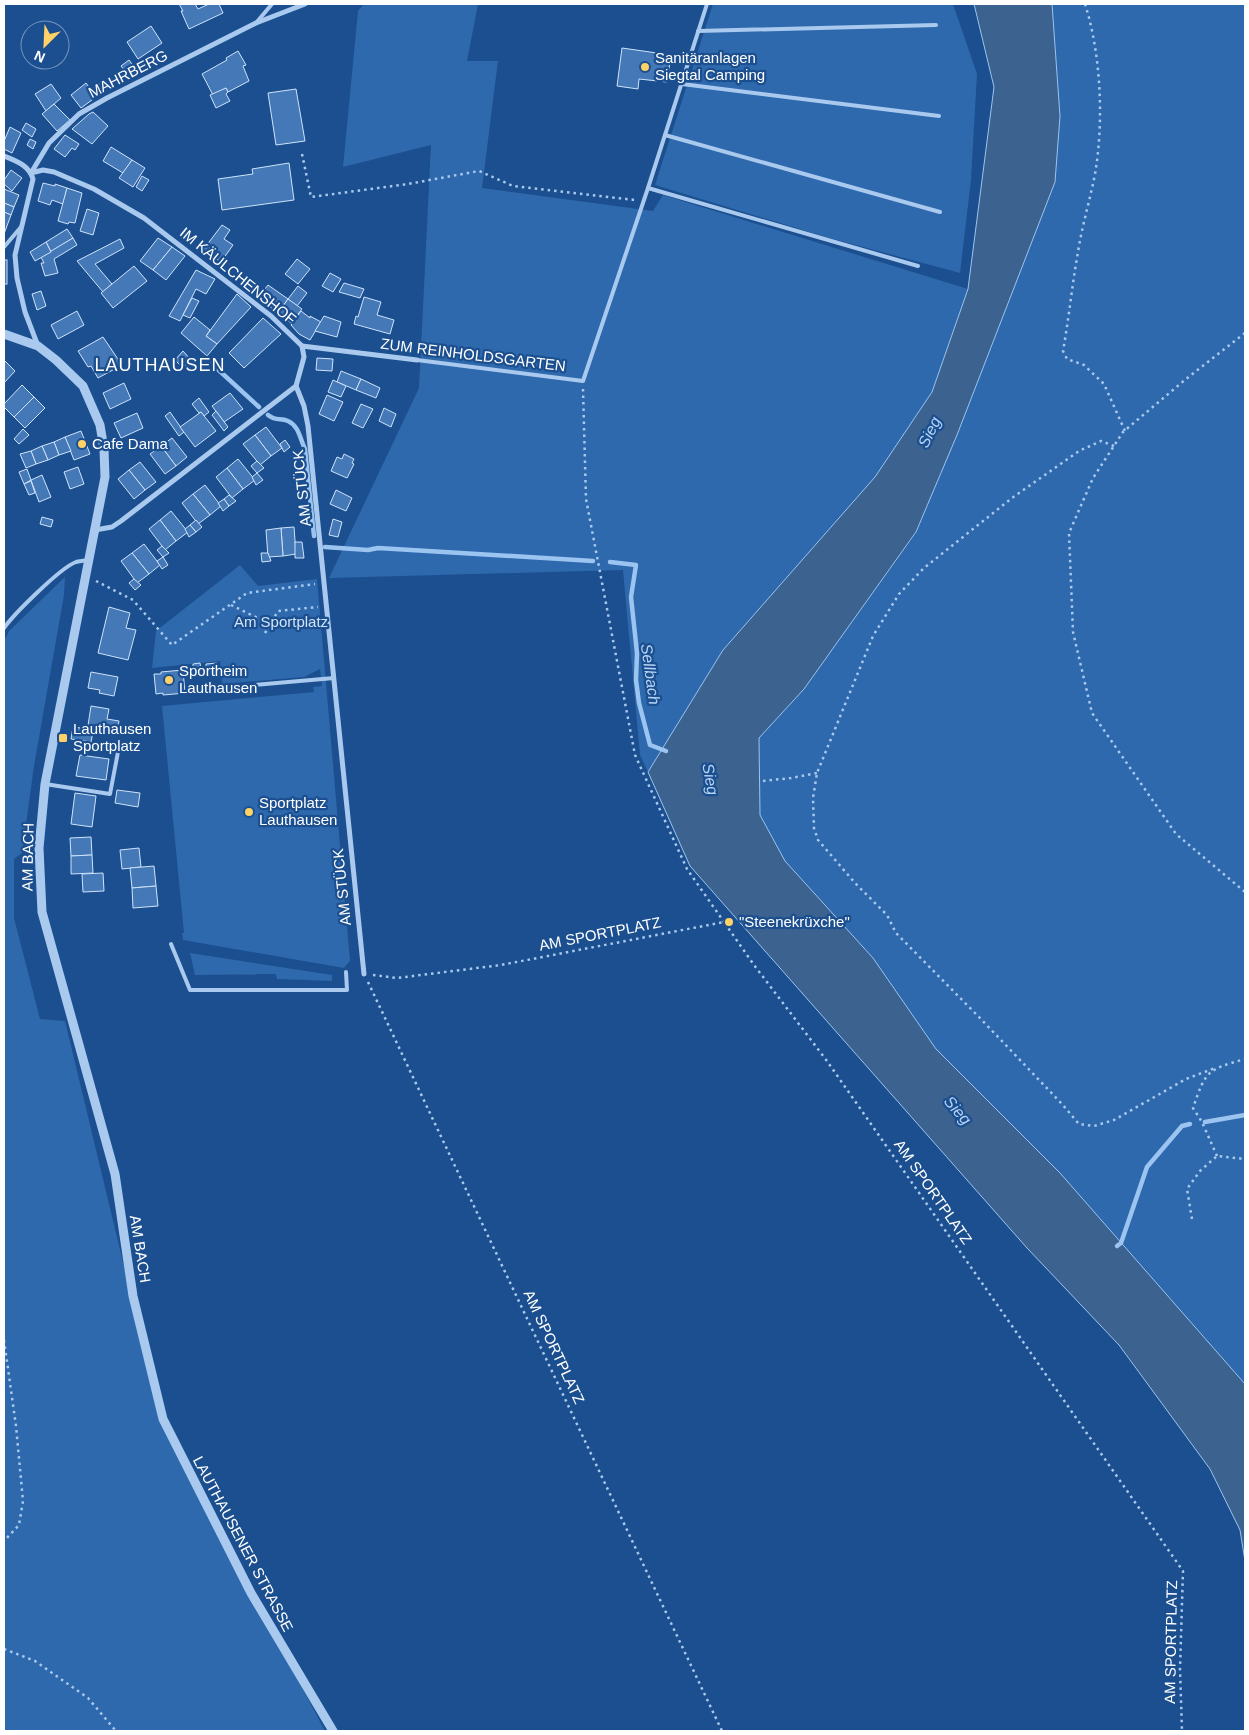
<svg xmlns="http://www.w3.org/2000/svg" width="1249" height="1735" viewBox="0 0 1249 1735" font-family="Helvetica,sans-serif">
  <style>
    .green { fill: #2e69ad }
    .water { fill: #3c6290; stroke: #9cc4f0 }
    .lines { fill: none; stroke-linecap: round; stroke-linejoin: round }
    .stream { stroke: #9cc4f0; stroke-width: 4.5 }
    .building { fill: #4478b7; stroke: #cfe3fa }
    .path { stroke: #a9c9ee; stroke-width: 2.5; stroke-dasharray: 2.5 4; stroke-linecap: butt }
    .service { stroke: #a9c9ee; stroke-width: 4 }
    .minor { stroke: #a9c9ee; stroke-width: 5 }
    .tertiary { stroke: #a9c9ee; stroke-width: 9 }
    .poi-dot { fill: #ffd166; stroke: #1b4f8f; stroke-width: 2 }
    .labels { text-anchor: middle; stroke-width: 4.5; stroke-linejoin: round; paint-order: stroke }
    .poi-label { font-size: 15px; fill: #fff; stroke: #1b4f8f; text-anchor: start }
    .street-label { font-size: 15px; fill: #fff; stroke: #1b4f8f }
    .park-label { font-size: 15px; fill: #cfe3fa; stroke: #1b4f8f }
    .water-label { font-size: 16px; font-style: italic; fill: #b5d3f5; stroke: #1b4f8f }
    .quarter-label { font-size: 18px; letter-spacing: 1px; fill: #fff; stroke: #1b4f8f }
  </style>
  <rect width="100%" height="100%" fill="#1b4f8f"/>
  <g class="green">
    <polygon points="364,4 478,4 467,61 498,61 482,188 653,211 663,195 968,289 932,392 875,477 723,650 648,772 640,755 623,570 329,578 419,388 431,145 343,167 358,11"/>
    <polygon points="713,4 953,4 977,74 971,180 960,273 826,237 655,185"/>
    <polygon points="1052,4 1245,4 1245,1384 1060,1174 936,1049 873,958 785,861 760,815 759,738 804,689 916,533 1060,116"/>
    <polygon points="240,565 258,586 317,579 350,961 344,968 183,940 182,933 184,933 162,706 314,692 313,687 322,686 320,669 304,677 222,684 220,661 152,668 156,631"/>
    <polygon points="65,577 64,595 34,766 22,853 14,859 14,918 40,1019 65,1021 161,1420 325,1731 4,1731 4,641 9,631"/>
    <polygon points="190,953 332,975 332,981 277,979 276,974 195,975"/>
  </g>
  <polygon class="water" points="974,4 1052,4 1060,116 1055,182 957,435 916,532 804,689 759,738 760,815 785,861 873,958 936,1049 1060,1173 1245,1384 1245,1561 1240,1530 1210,1469 1119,1345 1027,1248 690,866 648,772 723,650 875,477 932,392 968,289 994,87"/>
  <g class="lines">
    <g class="stream">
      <polyline points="212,364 259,407"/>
      <path d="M268,415C277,422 280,417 288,421C299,426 300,439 305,449L314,536"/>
      <polyline points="325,547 368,550 378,548 593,561"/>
      <polyline points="610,562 636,565 631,597 637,653 636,680 639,703 650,745 666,751"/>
      <polyline points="1205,1122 1245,1115"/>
      <polyline points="1117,1246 1121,1243 1147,1167 1182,1126 1190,1124"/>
    </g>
  </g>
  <g class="building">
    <polygon points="179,4 195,4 198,9 209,4 219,4 223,13 189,29 181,11 183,11"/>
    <polygon points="151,26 162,43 138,59 127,42"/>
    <polygon points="622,48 671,55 667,82 639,79 638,89 617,86"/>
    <polygon points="238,51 246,65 243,66 249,81 228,92 226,88 213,95 202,74 227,60 226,58"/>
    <polygon points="129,60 136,70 128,75 121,66"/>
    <polygon points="86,83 96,97 81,108 71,95"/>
    <polygon points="101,83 105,90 96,97 91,90"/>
    <polygon points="51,84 61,98 46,111 35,94"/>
    <polygon points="226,88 228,92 226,94 230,101 216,108 210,95"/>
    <polygon points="296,89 305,141 276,145 268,93"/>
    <polygon points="54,104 70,120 57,131 42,114"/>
    <polygon points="93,112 108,126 92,144 72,129 89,114"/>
    <polygon points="26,123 36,129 32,137 22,130"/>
    <polygon points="10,127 21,133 12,153 4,149 4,141"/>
    <polygon points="65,135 79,144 75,150 72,148 65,157 54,149"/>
    <polygon points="30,139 36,142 33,149 27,145"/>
    <polygon points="111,147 132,160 123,173 103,161"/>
    <polygon points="132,160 145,168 133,187 119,178"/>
    <polygon points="289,163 294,200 222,210 218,179 253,174 252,169"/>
    <polygon points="11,170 22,178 12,191 4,184 4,180"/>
    <polygon points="142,176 149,180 142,191 136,187"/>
    <polygon points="43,183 55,186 55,184 67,188 63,204 52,200 50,205 38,201"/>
    <polygon points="67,188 82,193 75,223 69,222 68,224 58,221"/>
    <polygon points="4,189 19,195 14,207 4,203"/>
    <polygon points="4,203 14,207 11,215 4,212"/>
    <polygon points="87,209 99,213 93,235 80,231"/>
    <polygon points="4,212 11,215 4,234"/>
    <polygon points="222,225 230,230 224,239 233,245 221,262 203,250"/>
    <polygon points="67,229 73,238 51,252 46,242"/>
    <polygon points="73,238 77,245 54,259 58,273 45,276 41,263 44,263 41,257"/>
    <polygon points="158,238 172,247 153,270 140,261"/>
    <polygon points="120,239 124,248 95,264 112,284 103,292 77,261"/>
    <polygon points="46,242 51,252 35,261 30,252"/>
    <polygon points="172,247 185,256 166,280 153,270"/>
    <polygon points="297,259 310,269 298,284 285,274"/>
    <rect x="4" y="260" width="3" height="24"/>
    <polygon points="134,266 147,281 113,308 101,293"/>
    <polygon points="196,270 215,279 206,294 196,289 180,321 169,316"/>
    <polygon points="330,273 341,279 333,292 322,286"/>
    <polygon points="344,283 364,289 360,298 339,292"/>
    <polygon points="268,285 288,299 278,313 258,298"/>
    <polygon points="298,286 307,293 297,306 288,299"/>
    <polygon points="41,291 46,306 37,310 32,294"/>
    <polygon points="237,294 251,307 217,344 206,336"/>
    <polygon points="364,297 381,302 377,315 394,320 390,334 354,324 356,316 358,317"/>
    <polygon points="192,298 199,301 190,318 183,315"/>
    <polygon points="288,299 302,309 291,323 278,313"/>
    <polygon points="77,311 84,325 58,339 51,325"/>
    <polygon points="301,311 310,318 310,316 321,322 310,340 299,334 291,325"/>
    <polygon points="324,316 341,322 337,337 315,331"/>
    <polygon points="194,317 210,330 206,336 217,344 207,356 181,333"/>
    <polygon points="263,318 281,334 244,368 229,353"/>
    <polygon points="103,337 122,365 98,378 91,366 88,367 78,351"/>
    <polygon points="183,351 191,360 183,368 175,360"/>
    <polygon points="317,358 333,359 332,371 316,370"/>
    <polygon points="4,360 15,371 4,383"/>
    <polygon points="341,371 361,379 356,390 337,382"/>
    <polygon points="361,379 380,388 376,398 356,390"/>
    <polygon points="333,380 346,386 341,397 328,392"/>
    <polygon points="124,383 131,399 110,409 103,393"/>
    <polygon points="22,385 34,397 14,417 4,407 4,404"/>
    <polygon points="230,393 243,409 224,422 212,406"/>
    <polygon points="327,395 343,402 334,421 319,414"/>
    <polygon points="34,397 45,408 25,428 14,417"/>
    <polygon points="199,398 209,412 204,416 201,412 199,413 192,404"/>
    <polygon points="361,404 373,409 363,428 352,423"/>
    <polygon points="384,408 396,414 391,427 379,421"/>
    <polygon points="216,411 228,427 224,431 212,415"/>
    <polygon points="170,412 184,432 179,436 165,416"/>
    <polygon points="201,412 216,431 195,447 180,427"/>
    <polygon points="137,413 143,428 121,438 114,423"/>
    <polygon points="266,427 282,448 271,456 255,435"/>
    <polygon points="23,429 29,435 19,444 14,439"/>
    <polygon points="81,431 90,454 74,460 65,437"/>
    <polygon points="255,435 271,456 260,465 243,444"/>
    <polygon points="65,437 71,451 59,455 54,442"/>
    <polygon points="172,438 187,457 176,466 161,446"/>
    <polygon points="285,440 290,447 284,452 280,444"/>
    <polygon points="54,442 59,455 48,460 42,446"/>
    <polygon points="42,446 48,460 36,464 31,451"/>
    <polygon points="161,446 176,466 165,474 150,454"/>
    <polygon points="31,451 36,464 26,468 20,454"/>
    <polygon points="344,454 354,459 352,463 354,464 347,478 331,471 337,457 342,459"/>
    <polygon points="238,459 255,480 243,489 227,468"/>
    <polygon points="257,461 264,468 257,473 251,466"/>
    <polygon points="140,462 156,482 145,490 129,470"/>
    <polygon points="78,467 84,484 70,489 64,472"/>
    <polygon points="227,468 243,489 232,498 216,477"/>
    <polygon points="27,469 31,480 24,484 19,472"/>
    <polygon points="129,470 145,490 134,499 118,479"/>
    <polygon points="257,473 263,480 256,485 252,477"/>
    <polygon points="42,475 51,497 39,502 31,480"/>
    <polygon points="31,481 35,493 29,495 24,484"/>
    <polygon points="205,485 221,506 210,515 193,494"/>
    <polygon points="336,490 352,498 346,511 330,504"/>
    <polygon points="193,494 210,515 198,524 182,503"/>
    <polygon points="229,495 236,501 229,506 224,499"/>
    <polygon points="224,499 229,506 223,511 218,503"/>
    <polygon points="171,511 188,532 176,541 160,520"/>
    <polygon points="42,517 53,520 51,527 40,524"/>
    <polygon points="333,519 342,522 338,537 329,535"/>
    <polygon points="160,520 176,541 165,550 149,529"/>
    <polygon points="196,520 202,527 196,532 190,525"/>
    <polygon points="190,525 196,532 189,537 185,529"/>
    <polygon points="294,527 296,554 283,556 281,528"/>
    <polygon points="281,528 283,556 268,557 266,530"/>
    <polygon points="295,542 302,542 304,558 295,558"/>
    <polygon points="144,544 160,565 149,574 132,553"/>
    <polygon points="162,546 169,553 163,557 157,550"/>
    <polygon points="132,553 149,574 137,583 121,561"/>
    <polygon points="261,553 268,553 271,561 262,562"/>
    <polygon points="163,557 168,565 162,569 157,561"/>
    <polygon points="134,579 141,585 135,590 129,583"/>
    <polygon points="109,607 130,613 126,628 136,630 128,660 98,653"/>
    <polygon points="200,663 201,669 193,670 193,664"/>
    <polygon points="217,663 217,669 206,669 206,664"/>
    <polygon points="183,670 185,693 163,695 163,693 156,694 154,674 161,674 161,672"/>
    <polygon points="91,672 118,677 114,696 99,693 100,690 88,688"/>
    <polygon points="91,706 109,709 107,719 119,721 117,734 87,732"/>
    <polygon points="73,727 88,729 87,732 93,732 91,742 71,739"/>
    <polygon points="80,755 109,759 106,780 76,776"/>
    <polygon points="117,790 140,793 138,807 115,803"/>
    <polygon points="75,793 96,796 92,827 71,824"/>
    <polygon points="91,837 92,855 71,856 70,838"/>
    <polygon points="139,848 141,867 122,869 120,850"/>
    <polygon points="92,855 93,873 71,874 71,856"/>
    <polygon points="154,866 156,886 132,888 130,868"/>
    <polygon points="103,873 104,891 83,892 82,874"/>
    <polygon points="156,886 158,906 133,908 132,888"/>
  </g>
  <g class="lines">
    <g class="path">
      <path d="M1085,4C1101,54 1104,122 1095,174C1090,200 1082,226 1078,252C1072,285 1069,318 1063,351L1067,359L1084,365L1104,384L1125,431"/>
      <polyline points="302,154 311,197 408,184 479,171 513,186 635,200"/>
      <polyline points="1245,333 1186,379 1123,432 1093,478 1069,533 1073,632 1092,713 1176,834 1245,892"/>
      <polyline points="583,389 586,499 635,755 687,869 724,922"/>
      <polyline points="1114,446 1101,441 1079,451 1012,498 924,568 899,594 873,636 817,773 813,798 814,828 818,840 855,883 887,915 896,933 978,1016 1062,1104 1079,1124 1094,1126 1114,1120 1186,1079 1215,1068"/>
      <polyline points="96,581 133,600 172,645 247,593 315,584"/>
      <polyline points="231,605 270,624"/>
      <polyline points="265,633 278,611 318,607"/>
      <polyline points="763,781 791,778 817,773"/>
      <polyline points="373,975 397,978 501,965 724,922 754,965 827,1061 1183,1571 1180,1669 1182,1731"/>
      <polyline points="368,982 722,1731"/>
      <path d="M1217,1156L1202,1122L1193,1108C1206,1070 1207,1070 1245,1059"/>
      <polyline points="1192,1219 1187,1189 1200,1171 1217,1156 1245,1159"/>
      <polyline points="4,1340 16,1426 23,1501 19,1525 4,1541"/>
      <polyline points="4,1649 35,1661 88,1698 116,1731"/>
    </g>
    <g class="service">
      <polyline points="256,23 272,4"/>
      <polyline points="698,31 936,25"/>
      <polyline points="682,84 939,116"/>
      <polyline points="665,135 940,212"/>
      <polyline points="648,188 918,266"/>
      <polyline points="4,247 21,227"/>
      <polyline points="417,360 583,381 648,188 707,4"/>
      <path d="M4,628C14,614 60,568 76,562C79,561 84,561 87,560"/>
      <polyline points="199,690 334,678"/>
      <polyline points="45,784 110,794 118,752"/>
      <polyline points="171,944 190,990 347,990 346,972"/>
    </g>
    <g class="minor">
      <path d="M4,156C16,161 29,165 33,179L15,255L17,278L25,312L38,346"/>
      <polyline points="31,173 43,170 54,172 94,189 144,218 271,316 302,346 304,357 296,386 121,521 112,527 95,530"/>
      <polyline points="31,173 49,143 79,114 107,98 256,23 305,4"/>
      <polyline points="302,346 417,360"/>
      <polyline points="296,386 304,406 308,426 364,974"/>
    </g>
    <polyline class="tertiary" points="4,334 38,346 56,360 83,386 100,425 104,449 105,477 45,784 39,848 42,912 115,1174 133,1296 163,1419 251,1593 333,1731"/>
  </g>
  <g class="poi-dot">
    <circle cx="645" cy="67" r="5"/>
    <circle cx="82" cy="444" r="5"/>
    <circle cx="169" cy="680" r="5"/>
    <rect x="58" y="733" width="10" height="10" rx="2.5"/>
    <circle cx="249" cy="812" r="5"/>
    <circle cx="729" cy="922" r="5"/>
  </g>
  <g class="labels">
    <g class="poi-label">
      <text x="655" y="63">Sanitäranlagen<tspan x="655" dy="17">Siegtal Camping</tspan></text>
      <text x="92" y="449">Cafe Dama</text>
      <text x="179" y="676">Sportheim<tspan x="179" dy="17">Lauthausen</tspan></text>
      <text x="73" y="734">Lauthausen<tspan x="73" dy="17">Sportplatz</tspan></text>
      <text x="259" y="808">Sportplatz<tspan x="259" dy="17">Lauthausen</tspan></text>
      <text x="739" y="927">"Steenekrüxche"</text>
    </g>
    <g class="street-label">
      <text transform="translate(128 74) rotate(-27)" y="5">MAHRBERG</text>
      <text transform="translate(238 276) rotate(39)" y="5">IM KÄULCHENSHOF</text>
      <text transform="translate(473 355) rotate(7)" y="5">ZUM REINHOLDSGARTEN</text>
      <text transform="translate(302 488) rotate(-96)" y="5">AM STÜCK</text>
      <text transform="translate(28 857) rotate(-89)" y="5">AM BACH</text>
      <text transform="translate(342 887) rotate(-96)" y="5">AM STÜCK</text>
      <text transform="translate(600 934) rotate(-11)" y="5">AM SPORTPLATZ</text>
      <text transform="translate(933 1192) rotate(55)" y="5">AM SPORTPLATZ</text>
      <text transform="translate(140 1249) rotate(81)" y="5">AM BACH</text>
      <text transform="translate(554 1347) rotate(65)" y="5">AM SPORTPLATZ</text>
      <text transform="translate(243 1544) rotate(62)" y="5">LAUTHAUSENER STRASSE</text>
      <text transform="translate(1171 1642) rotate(-89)" y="5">AM SPORTPLATZ</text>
    </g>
    <g class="park-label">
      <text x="281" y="627">Am Sportplatz</text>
    </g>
    <g class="water-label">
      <text transform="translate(929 432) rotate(-64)" y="6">Sieg</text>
      <text transform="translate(651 674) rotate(82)" y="6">Sellbach</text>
      <text transform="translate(711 779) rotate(80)" y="6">Sieg</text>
      <text transform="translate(958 1110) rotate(49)" y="6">Sieg</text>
    </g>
    <g class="quarter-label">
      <text x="160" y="371">LAUTHAUSEN</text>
    </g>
  </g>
  <rect width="1249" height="1735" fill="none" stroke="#ffffff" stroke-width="10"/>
  <g transform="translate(45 45) rotate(204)"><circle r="24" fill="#1b4f8f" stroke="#7695bc"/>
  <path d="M0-4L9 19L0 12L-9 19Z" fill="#ffd166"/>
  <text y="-8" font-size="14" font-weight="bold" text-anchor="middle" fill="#ffffff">N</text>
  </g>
</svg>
